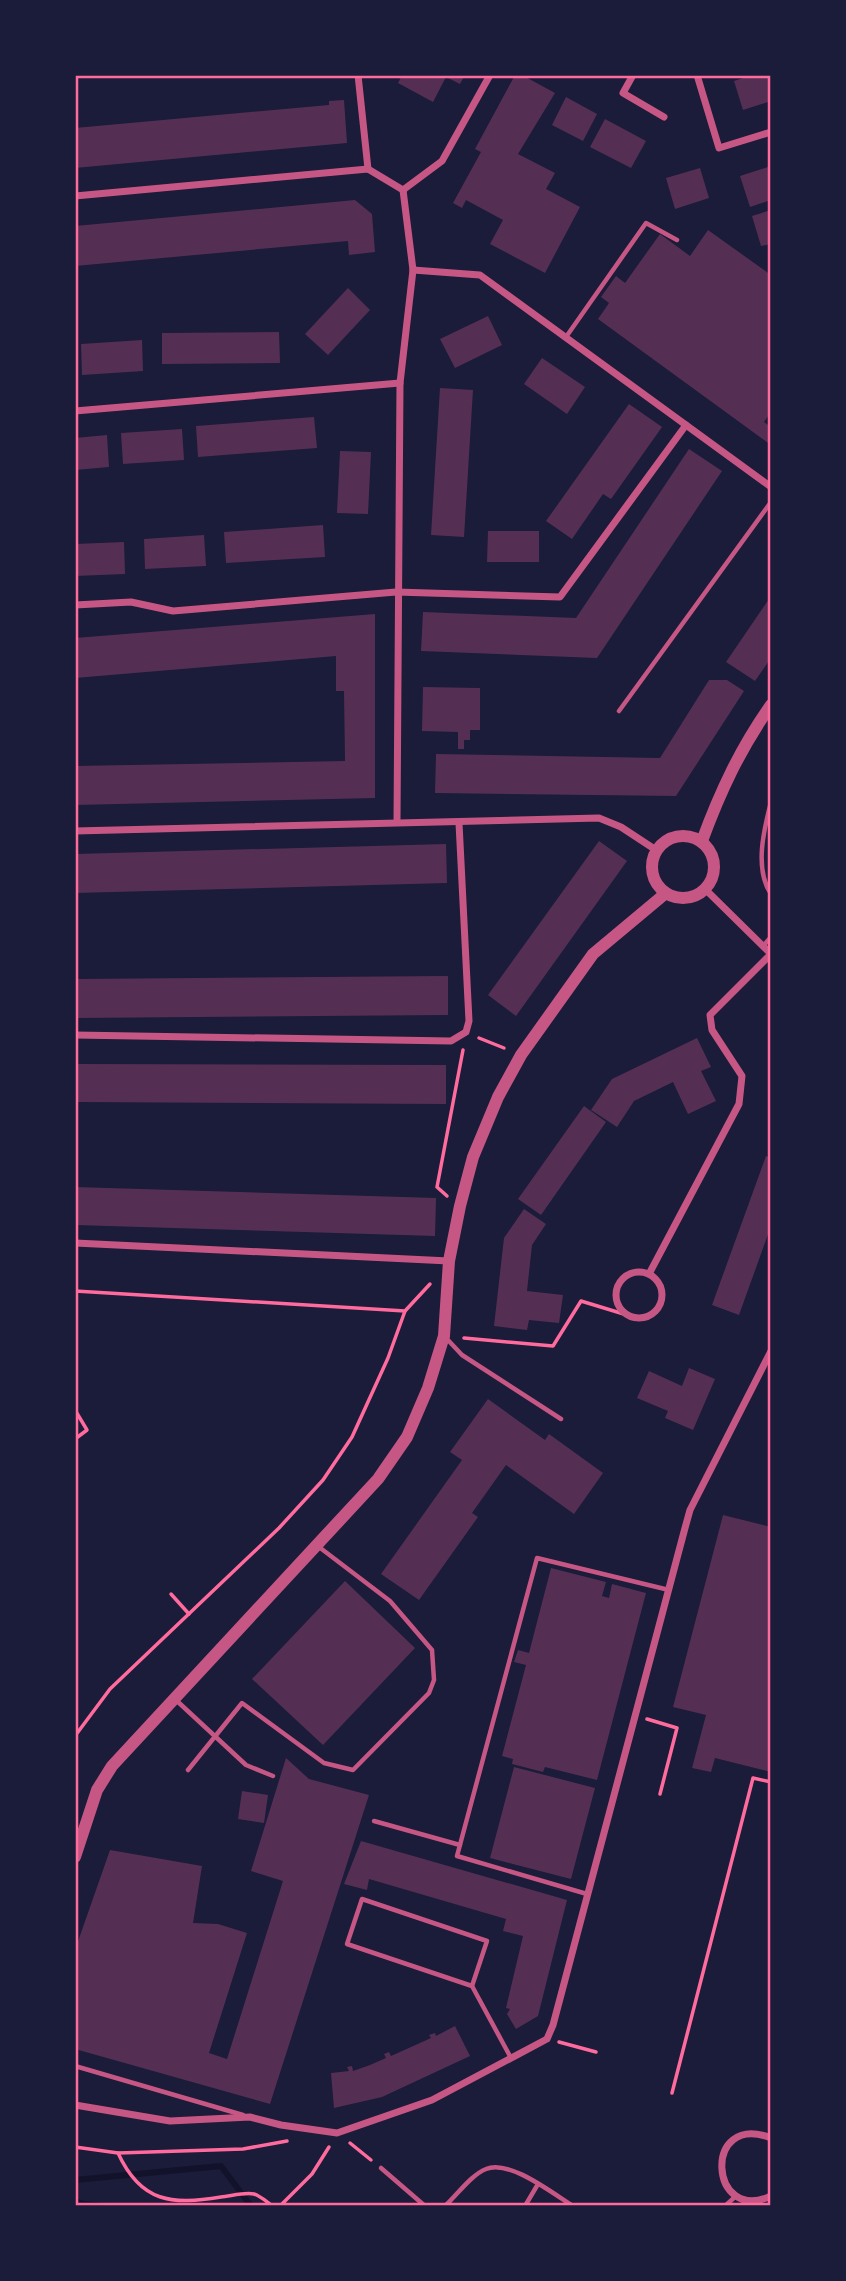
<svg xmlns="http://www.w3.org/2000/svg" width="846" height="2281" viewBox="0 0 846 2281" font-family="Montserrat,sans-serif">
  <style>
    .water { fill: #12122b }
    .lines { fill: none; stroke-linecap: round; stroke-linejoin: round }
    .stream { stroke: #12122b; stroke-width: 6 }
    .building { fill: #542f53 }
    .path { stroke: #ff6b9d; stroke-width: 3.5 }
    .service { stroke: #c65784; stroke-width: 4.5 }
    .minor { stroke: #c65784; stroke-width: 7 }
    .tertiary { stroke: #c65784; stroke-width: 12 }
    .neatline { fill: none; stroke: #ff6b9d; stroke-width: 2.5 }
  </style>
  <rect width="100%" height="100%" fill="#1b1b3a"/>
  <polygon class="water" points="75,2198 84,2201 138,2206 75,2206"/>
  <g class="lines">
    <polyline class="stream" points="75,2180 221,2166 251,2206"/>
  </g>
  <g class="building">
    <polygon points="402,75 465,75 460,84 446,77 433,102 398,83"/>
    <polygon points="515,75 522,75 555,93 518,154 555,173 546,189 580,207 545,273 490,244 503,220 466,200 462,208 453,203 481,152 475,149"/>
    <polygon points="752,75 771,75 771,101 743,110 734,81"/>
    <polygon points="566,97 597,114 583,141 552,125"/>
    <polygon points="344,100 347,143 75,168 75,128 329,105 329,101"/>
    <polygon points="605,119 646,141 631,168 590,147"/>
    <polygon points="771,166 771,200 750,207 740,176"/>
    <polygon points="700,168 709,198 675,209 666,178"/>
    <polygon points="355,200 372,214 375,252 349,255 348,241 75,266 75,226"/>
    <polygon points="771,210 771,244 761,246 752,216"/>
    <polygon points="708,230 771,275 771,412 764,422 771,427 771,445 598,319 609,303 601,297 616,276 625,283 660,234 690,256"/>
    <polygon points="348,288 370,310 328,355 305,334"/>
    <polygon points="488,316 502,345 455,368 440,339"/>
    <polygon points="279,332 280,363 162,364 162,333"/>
    <polygon points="142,340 143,371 82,375 81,344"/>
    <polygon points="542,358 585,387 567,414 524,384"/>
    <polygon points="440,388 473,390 464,537 431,535"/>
    <polygon points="629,404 662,427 611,499 603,494 572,539 546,521"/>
    <polygon points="314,417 317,448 198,457 196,426"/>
    <polygon points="182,429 184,460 123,464 121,433"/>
    <polygon points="107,435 109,467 75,470 75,438"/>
    <polygon points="689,449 722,471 597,658 421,651 423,612 576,618"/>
    <polygon points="340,451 371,452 368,514 337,513"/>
    <polygon points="323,525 325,557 226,563 224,532"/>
    <polygon points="488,531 539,531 539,562 487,562"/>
    <polygon points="204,535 206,566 145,569 144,539"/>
    <polygon points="124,542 125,574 75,576 75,544"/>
    <polygon points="771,596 771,658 755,681 726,662"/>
    <polygon points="375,614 375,798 75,805 75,766 345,761 344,691 336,691 336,656 75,678 75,638"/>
    <polygon points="709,680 727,680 744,691 676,796 435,793 436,754 660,758"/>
    <polygon points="423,687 480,688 480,730 470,730 470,740 464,740 464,749 458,749 458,732 422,731"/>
    <polygon points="599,841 627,861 516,1016 488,995"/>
    <polygon points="446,844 447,883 75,893 75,854"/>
    <polygon points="448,976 448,1015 75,1018 75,979"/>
    <polygon points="697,1038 711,1067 701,1071 716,1101 688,1114 673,1082 634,1101 617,1127 591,1110 612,1079"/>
    <polygon points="75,1064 446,1065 446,1104 75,1102"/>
    <polygon points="584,1106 606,1122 541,1215 518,1199"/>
    <polygon points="766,1156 771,1158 771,1226 739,1315 712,1305"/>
    <polygon points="75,1187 436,1198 435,1236 75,1225"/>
    <polygon points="524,1209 546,1224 532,1245 527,1291 563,1295 559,1323 529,1320 527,1330 494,1326 504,1238"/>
    <polygon points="689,1368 715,1379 693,1430 665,1418 668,1411 637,1398 649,1371 682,1386"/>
    <polygon points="488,1399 545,1440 549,1434 603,1473 574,1514 506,1465 472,1513 478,1517 419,1600 381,1574 462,1460 450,1452"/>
    <polygon points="723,1515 771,1527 771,1772 715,1758 711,1772 692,1768 706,1715 673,1707"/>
    <polygon points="551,1568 606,1582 602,1596 609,1598 612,1584 646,1593 597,1780 545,1767 543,1772 512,1764 513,1759 502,1756 526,1665 514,1662 518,1650 529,1653"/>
    <polygon points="345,1581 415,1648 323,1745 252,1679"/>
    <polygon points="286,1758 309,1779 369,1795 270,2104 75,2049 75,1950 110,1850 202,1866 193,1923 218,1924 247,1933 209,2053 227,2059 283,1881 251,1871"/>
    <polygon points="514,1767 595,1788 571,1879 490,1858"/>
    <polygon points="242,1791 268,1795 264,1823 238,1819"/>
    <polygon points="361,1841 567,1900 538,2016 516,2029 507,2014 510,2009 506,2008 523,1936 503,1931 506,1919 369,1879 367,1890 344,1884"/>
    <polygon points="455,2026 470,2056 382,2097 334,2108 331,2073 349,2071 347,2067 352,2066 353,2071 370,2065 386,2058 384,2054 389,2052 391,2056 431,2038 429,2035 435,2033 436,2036"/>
  </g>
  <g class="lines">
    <g class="path">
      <polyline points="479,1038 504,1048"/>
      <polyline points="447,1196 437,1187 463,1050"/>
      <polyline points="75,1291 405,1311 388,1358 352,1437 323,1480 279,1528 110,1689 75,1736"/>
      <polyline points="405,1311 430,1284"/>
      <polyline points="464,1338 553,1346 581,1301 627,1315"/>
      <polyline points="75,1410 87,1430 75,1439"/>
      <polyline points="171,1594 189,1614"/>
      <polyline points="647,1719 677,1728 660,1794"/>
      <polyline points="559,2042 596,2052"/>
      <polyline points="672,2093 753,1778 771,1782"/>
      <polyline points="350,2143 371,2160"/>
      <path d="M75,2147L118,2153C141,2203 172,2205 221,2197C231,2196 245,2192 254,2194C260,2196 267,2202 273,2206"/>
      <polyline points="118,2153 243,2149 287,2141"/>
      <polyline points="280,2206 312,2174 329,2147"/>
    </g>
    <g class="service">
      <polyline points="566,337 646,223 677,240"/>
      <polyline points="619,711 771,502"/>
      <path d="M771,802C764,829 754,869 771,894"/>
      <polyline points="763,946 771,937"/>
      <polyline points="447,1339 462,1355 561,1419"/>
      <polyline points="177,1701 246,1765 273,1776"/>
      <polyline points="188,1770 242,1703 324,1763 353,1770 429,1693 434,1680 432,1650 390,1601 319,1547"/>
      <polyline points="374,1821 460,1845"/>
      <polyline points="587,1894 457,1856 537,1558 669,1590"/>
      <polygon points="362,1899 487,1941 472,1986 347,1944"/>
      <polyline points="472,1986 511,2058"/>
      <polyline points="75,2066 243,2115"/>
      <polyline points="381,2168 425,2206"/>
      <path d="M445,2206C457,2195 471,2175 486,2169C509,2159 552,2193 573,2206"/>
      <polyline points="525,2206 538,2184"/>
      <polyline points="725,2206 736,2196"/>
    </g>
    <g class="minor">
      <polyline points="358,75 368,169"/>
      <polyline points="633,75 623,93 664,117"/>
      <polyline points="697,75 719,148 771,132"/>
      <polyline points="403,190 442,161 490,75"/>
      <polyline points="75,196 368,169 403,190"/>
      <polyline points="413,270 480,275 771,487"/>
      <polyline points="75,411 400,383"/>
      <polyline points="75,605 131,602 173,611 396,592 560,597 686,425"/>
      <polyline points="397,822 400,383 413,270 403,190"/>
      <polyline points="75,831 599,818 621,827 656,850"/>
      <polyline points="705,889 771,954"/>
      <polyline points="75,1035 451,1041 466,1032 469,1021 459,823"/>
      <polyline points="75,1243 449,1261"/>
      <circle cx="639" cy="1295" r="23"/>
      <polyline points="649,1274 739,1104 742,1076 712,1030 710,1015 771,954"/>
      <polyline points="75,2105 170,2121 250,2117 281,2125 337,2133 432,2100 547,2039 553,2025 685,1528 690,1510 771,1351"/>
      <path d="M771,2138C702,2111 709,2225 771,2196"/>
    </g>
    <g class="tertiary">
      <circle cx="683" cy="867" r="31"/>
      <path d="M702,841C720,792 740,749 771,705"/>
      <polyline points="75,1857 97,1790 112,1766 378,1479 407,1437 428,1388 444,1336 449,1261 460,1206 473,1157 498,1097 521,1055 593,954 666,893"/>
    </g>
  </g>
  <rect width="846" height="2281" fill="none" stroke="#1b1b3a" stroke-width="154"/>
  <rect x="77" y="77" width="692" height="2127" class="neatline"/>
</svg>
